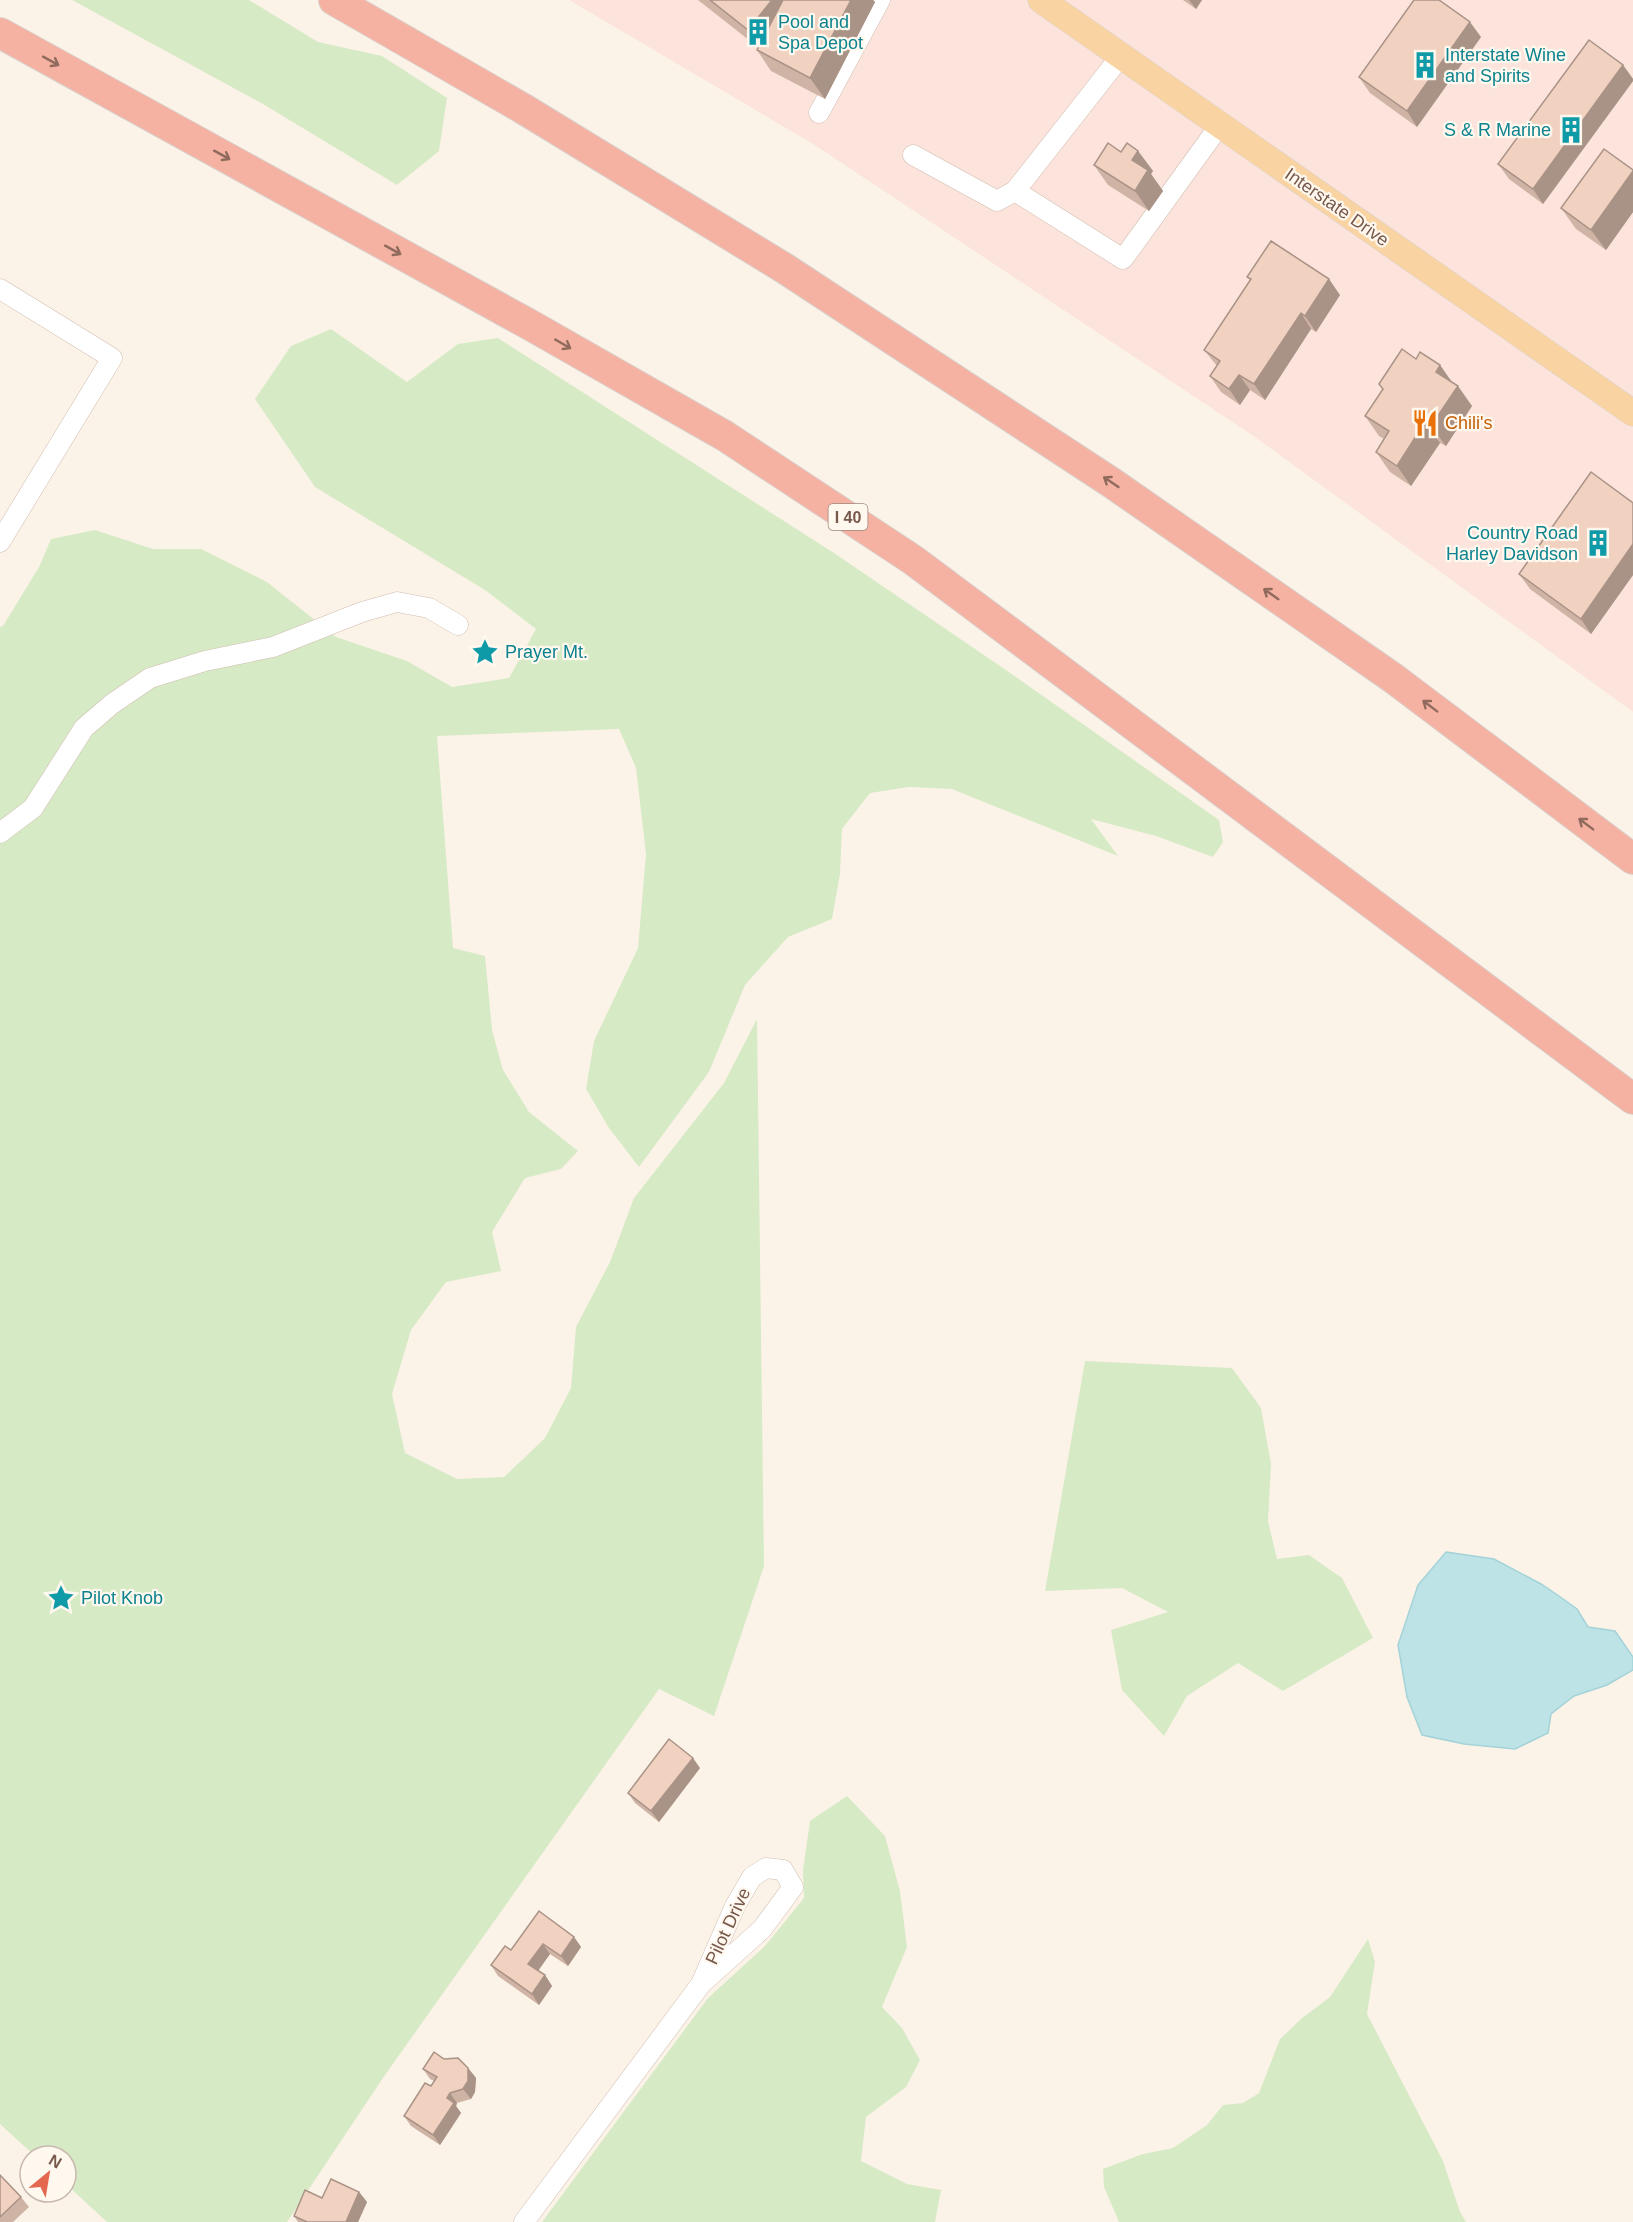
<svg xmlns="http://www.w3.org/2000/svg" width="1633" height="2222" viewBox="0 0 1633 2222" font-family="Arial,sans-serif">
  <style>
    .commercial { fill: #fce4dc }
    .green { fill: #d7eac6 }
    .water { fill: #bde3e6; stroke: #a3d3d8; stroke-width: 1.5 }
    .lines { fill: none; stroke-linecap: round; stroke-linejoin: round }
    .minor-casing { stroke: #d1bdb0; stroke-width: 21 }
    .major-casing { stroke: #d9d1cd; stroke-width: 27 }
    .highway-casing { stroke: #d9d1cd; stroke-width: 32 }
    .minor { stroke: #fff; stroke-width: 20 }
    .major { stroke: #f9d4a2; stroke-width: 26 }
    .highway { stroke: #f5b1a1; stroke-width: 30 }
    .wall { fill: #cfb4a5 }
    .shaded-wall { fill: #a99286 }
    .building { fill: #f1d1c0; stroke: #a99286; stroke-width: 1.5 }
    .oneway { stroke: #906b5d }
    .labels { text-anchor: middle; stroke-width: 4.5; stroke-linejoin: round; paint-order: stroke }
    .shield { fill: #fff8ef; stroke: #a0897d; stroke-width: 1.5 }
    .shield-label { font-size: 16px; font-weight: bold; fill: #77594c }
    .culture-label { font-size: 18px; fill: #0d838f; stroke: #fff8ef; text-anchor: start }
    .street-label { font-size: 18px; fill: #77594c; stroke: #fff8ef }
    .food-label { font-size: 18px; fill: #c56008; stroke: #fff8ef; text-anchor: start }
  </style>
  <rect width="100%" height="100%" fill="#fcf3e8"/>
  <polygon class="commercial" points="569,0 1633,0 1633,712 1252,435 813,144"/>
  <g class="green">
    <polygon points="72,0 249,0 318,42 382,56 447,98 439,151 397,185 263,104"/>
    <polygon points="331,329 407,382 458,344 498,338 834,553 1006,670 1219,820 1223,842 1213,857 1156,836 1091,819 1118,856 952,789 909,787 870,793 842,829 840,874 832,919 788,937 745,985 709,1072 639,1167 609,1128 586,1089 594,1041 638,948 646,854 636,768 619,729 437,736 453,948 485,956 492,1030 503,1070 529,1112 578,1151 561,1169 525,1178 492,1232 501,1271 446,1282 411,1330 392,1394 405,1453 457,1479 504,1477 545,1438 571,1388 576,1327 610,1262 634,1198 724,1083 757,1019 764,1566 714,1716 659,1689 385,2075 287,2222 107,2222 66,2184 66,2156 35,2156 0,2124 0,627 3,626 39,567 51,539 95,530 153,549 201,549 267,582 336,637 407,661 452,687 509,678 536,629 485,590 315,487 255,399 291,346"/>
    <polygon points="1085,1361 1232,1368 1261,1408 1271,1464 1268,1521 1277,1559 1309,1555 1342,1578 1373,1638 1283,1691 1238,1663 1187,1696 1164,1736 1122,1690 1111,1630 1168,1612 1122,1588 1045,1591"/>
    <polygon points="847,1796 885,1836 900,1891 907,1947 882,2007 902,2028 920,2060 906,2087 866,2117 861,2161 907,2184 941,2190 935,2222 542,2222 708,1998 765,1946 804,1898 803,1870 810,1821"/>
    <polygon points="1368,1939 1375,1962 1367,2014 1443,2161 1460,2212 1466,2222 1119,2222 1104,2187 1103,2169 1143,2154 1173,2148 1207,2125 1223,2105 1243,2103 1259,2093 1280,2039 1301,2019 1330,1997"/>
  </g>
  <polygon class="water" points="1446,1552 1494,1559 1541,1584 1559,1596 1577,1609 1588,1627 1615,1631 1633,1657 1633,1670 1607,1685 1574,1696 1551,1714 1548,1733 1515,1749 1464,1744 1422,1735 1407,1697 1398,1645 1418,1585"/>
  <g class="lines">
    <defs>
      <g id="minor">
        <polyline points="819,113 880,0"/>
        <polyline points="913,155 997,201 1015,191 1121,56"/>
        <polyline points="1015,191 1123,259 1220,125"/>
        <polyline points="0,289 112,358 0,542"/>
        <polyline points="0,833 33,808 84,728 112,704 150,678 205,661 273,647 362,612 397,602 429,608 458,625"/>
        <polyline points="524,2222 701,1984 762,1929 793,1887 783,1870 766,1868 752,1877 735,1906 701,1984"/>
      </g>
      <polyline id="major" points="1041,0 1633,413"/>
      <g id="highway">
        <polyline points="334,0 522,108 784,268 1112,483 1393,678 1633,859"/>
        <polyline points="0,33 532,326 725,436 913,560 1633,1099"/>
      </g>
    </defs>
    <use href="#minor" class="minor-casing"/>
    <use href="#major" class="major-casing"/>
    <use href="#highway" class="highway-casing"/>
    <use href="#minor" class="minor"/>
    <use href="#major" class="major"/>
    <use href="#highway" class="highway"/>
  </g>
  <g class="wall">
    <polygon points="698,0 873,0 875,2 825,99 771,71 757,50 759,48"/>
    <polygon points="1183,0 1202,0 1196,9"/>
    <polygon points="1481,37 1417,127 1370,93 1359,77"/>
    <polygon points="1623,65 1633,79 1633,81 1543,204 1509,179 1498,164"/>
    <polygon points="1138,151 1153,171 1151,174 1163,191 1149,211 1108,185 1094,165 1121,152"/>
    <polygon points="1633,170 1633,212 1606,250 1576,229 1561,208"/>
    <polygon points="1247,277 1340,295 1316,332 1311,329 1265,400 1250,390 1240,405 1221,392 1210,376 1217,366 1204,350 1250,280"/>
    <polygon points="1416,359 1440,365 1452,383 1472,406 1446,446 1440,443 1411,486 1390,472 1376,452 1384,439 1379,436 1365,416 1383,389 1379,384"/>
    <polygon points="1633,503 1633,575 1591,634 1530,589 1519,574"/>
    <polygon points="700,1768 659,1822 635,1803 628,1793"/>
    <polygon points="574,1937 581,1947 568,1966 550,1954 538,1970 545,1975 552,1986 539,2005 498,1976 491,1965 511,1950"/>
    <polygon points="444,2059 468,2068 476,2078 475,2092 471,2099 457,2103 456,2106 461,2113 440,2145 411,2126 404,2116 431,2086 434,2081 430,2079 423,2069"/>
    <polygon points="0,2175 21,2197 29,2207 13,2222 0,2222"/>
    <polygon points="359,2192 367,2202 358,2222 298,2222 294,2216 322,2198"/>
  </g>
  <g class="shaded-wall">
    <polygon points="772,0 788,0 762,50 748,30"/>
    <polygon points="851,0 873,0 875,2 825,99 810,78"/>
    <polygon points="1189,0 1202,0 1196,9"/>
    <polygon points="1470,22 1481,37 1417,127 1407,111"/>
    <polygon points="1623,65 1633,79 1633,81 1543,204 1533,189"/>
    <polygon points="1138,151 1153,171 1151,174 1163,191 1149,211 1135,191 1132,160"/>
    <polygon points="1633,171 1633,212 1606,250 1591,230"/>
    <polygon points="1329,279 1340,295 1316,332 1305,316"/>
    <polygon points="1301,313 1311,329 1265,400 1254,384"/>
    <polygon points="1440,365 1454,385 1436,372"/>
    <polygon points="1239,375 1250,390 1240,405 1229,389"/>
    <polygon points="1458,386 1472,406 1446,446 1431,426"/>
    <polygon points="1425,422 1440,443 1411,486 1397,466"/>
    <polygon points="1633,544 1633,575 1591,634 1581,619"/>
    <polygon points="693,1758 700,1768 659,1822 651,1811"/>
    <polygon points="574,1937 581,1947 568,1966 561,1956"/>
    <polygon points="543,1944 550,1954 536,1974 528,1964"/>
    <polygon points="545,1975 552,1986 539,2005 532,1994"/>
    <polygon points="468,2068 476,2078 475,2092 471,2099 463,2089"/>
    <polygon points="450,2093 457,2103 456,2106 461,2113 440,2145 433,2135 447,2098"/>
    <polygon points="359,2192 367,2202 358,2222 346,2222"/>
  </g>
  <g class="building">
    <polygon points="710,0 772,0 748,30"/>
    <polygon points="783,0 851,0 810,78 757,50"/>
    <polygon points="1414,0 1439,0 1470,22 1407,111 1359,77"/>
    <polygon points="1589,40 1623,65 1533,189 1498,164"/>
    <polygon points="1108,143 1121,152 1127,143 1138,151 1132,160 1148,170 1135,191 1094,165"/>
    <polygon points="1604,149 1633,170 1633,171 1591,230 1561,208"/>
    <polygon points="1271,241 1329,279 1305,316 1301,313 1254,384 1239,375 1229,389 1210,376 1220,361 1204,350 1251,279 1247,277"/>
    <polygon points="1402,349 1416,359 1420,352 1440,365 1436,372 1458,386 1431,426 1425,422 1397,466 1376,452 1389,431 1365,416 1383,389 1379,384"/>
    <polygon points="1591,472 1633,503 1633,544 1581,619 1519,574"/>
    <polygon points="669,1739 693,1758 651,1811 628,1793"/>
    <polygon points="539,1911 574,1937 561,1956 543,1944 528,1964 545,1975 532,1994 491,1965 505,1946 511,1950"/>
    <polygon points="434,2052 444,2059 458,2058 468,2068 468,2081 463,2089 450,2093 447,2098 454,2103 433,2135 404,2116 425,2083 431,2086 437,2077 423,2069"/>
    <polygon points="0,2175 21,2197 0,2217"/>
    <polygon points="331,2179 359,2192 346,2222 307,2222 294,2216 305,2190 322,2198"/>
  </g>
  <defs><path id="oneway-shaft" d="M-6 0H5M1.5-3L5.5 0L1.5 3" fill="none" stroke-width="1.6" stroke-linecap="round" stroke-linejoin="round" transform="scale(1.5)"/></defs>
  <g class="oneway">
    <use href="#oneway-shaft" transform="translate(51 61) rotate(29)"/>
    <use href="#oneway-shaft" transform="translate(222 155) rotate(29)"/>
    <use href="#oneway-shaft" transform="translate(393 250) rotate(29)"/>
    <use href="#oneway-shaft" transform="translate(563 344) rotate(30)"/>
    <use href="#oneway-shaft" transform="translate(1111 482) rotate(-146)"/>
    <use href="#oneway-shaft" transform="translate(1271 594) rotate(-145)"/>
    <use href="#oneway-shaft" transform="translate(1430 706) rotate(-143)"/>
    <use href="#oneway-shaft" transform="translate(1586 824) rotate(-143)"/>
  </g>
  <defs>
    <symbol id="building-bare" viewBox="-9 -9 18 18"><path d="M-4-6H4V6H1V3H-1V6H-4ZM-2.5-4.3h1.7v1.8h-1.7ZM.8-4.3h1.7v1.8H.8ZM-2.5-1h1.7V.8h-1.7ZM.8-1h1.7V.8H.8Z" fill="#0f9aa8" stroke="#fff8ef" stroke-width="2.5" paint-order="stroke"/></symbol>
    <symbol id="restaurant-bare" viewBox="-9 -9 18 18"><path d="M-5-6h1v4h1v-4h1v4h1v-4h1v5L-1.5 .5V6h-2V.5L-5-1ZM5-6V6H3V1.5H1.5Q1.5-4 5-6Z" fill="#e8710a" stroke="#fff8ef" stroke-width="2.5" paint-order="stroke"/></symbol>
    <symbol id="sight-bare" viewBox="-9 -9 18 18"><path d="M0-6L1.8-2.2L6-1.7L2.9 1.2L3.7 5.4L0 3.3L-3.7 5.4L-2.9 1.2L-6-1.7L-1.8-2.2Z" fill="#0f9aa8" stroke="#fff8ef" stroke-width="2.5" paint-order="stroke"/></symbol>
  </defs>
  <g fill-rule="evenodd">
    <use href="#building-bare" x="739" y="13" width="38" height="38"/>
    <use href="#building-bare" x="1406" y="46" width="38" height="38"/>
    <use href="#building-bare" x="1552" y="111" width="38" height="38"/>
    <use href="#restaurant-bare" x="1406" y="404" width="38" height="38"/>
    <use href="#building-bare" x="1579" y="524" width="38" height="38"/>
    <use href="#sight-bare" x="466" y="633" width="38" height="38"/>
    <use href="#sight-bare" x="42" y="1579" width="38" height="38"/>
  </g>
  <g class="labels">
    <rect class="shield" x="828.5" y="504" width="39" height="26" rx="4.5"/>
    <g class="shield-label">
      <text x="848" y="523">I 40</text>
    </g>
    <g class="culture-label">
      <text x="778" y="28">Pool and<tspan x="778" dy="21">Spa Depot</tspan></text>
      <text x="1445" y="61">Interstate Wine<tspan x="1445" dy="21">and Spirits</tspan></text>
      <text x="1551" y="136" text-anchor="end">S &amp; R Marine</text>
      <text x="1578" y="539" text-anchor="end">Country Road<tspan x="1578" dy="21">Harley Davidson</tspan></text>
      <text x="505" y="658">Prayer Mt.</text>
      <text x="81" y="1604">Pilot Knob</text>
    </g>
    <g class="street-label">
      <text transform="translate(1337 207) rotate(35)" y="6">Interstate Drive</text>
      <text transform="translate(728 1926) rotate(-65)" y="6">Pilot Drive</text>
    </g>
    <g class="food-label">
      <text x="1445" y="429">Chili's</text>
    </g>
  </g>
  <g transform="translate(48 2174) rotate(30)"><circle r="28" fill="#fff8ef" stroke="#c9b8ae" stroke-width="1.5"/>
  <path d="M0-4.5L10 22L0 15L-10 22Z" fill="#e46850"/>
  <text y="-9" font-size="16" font-weight="bold" text-anchor="middle" fill="#77594c">N</text>
  </g>
</svg>
